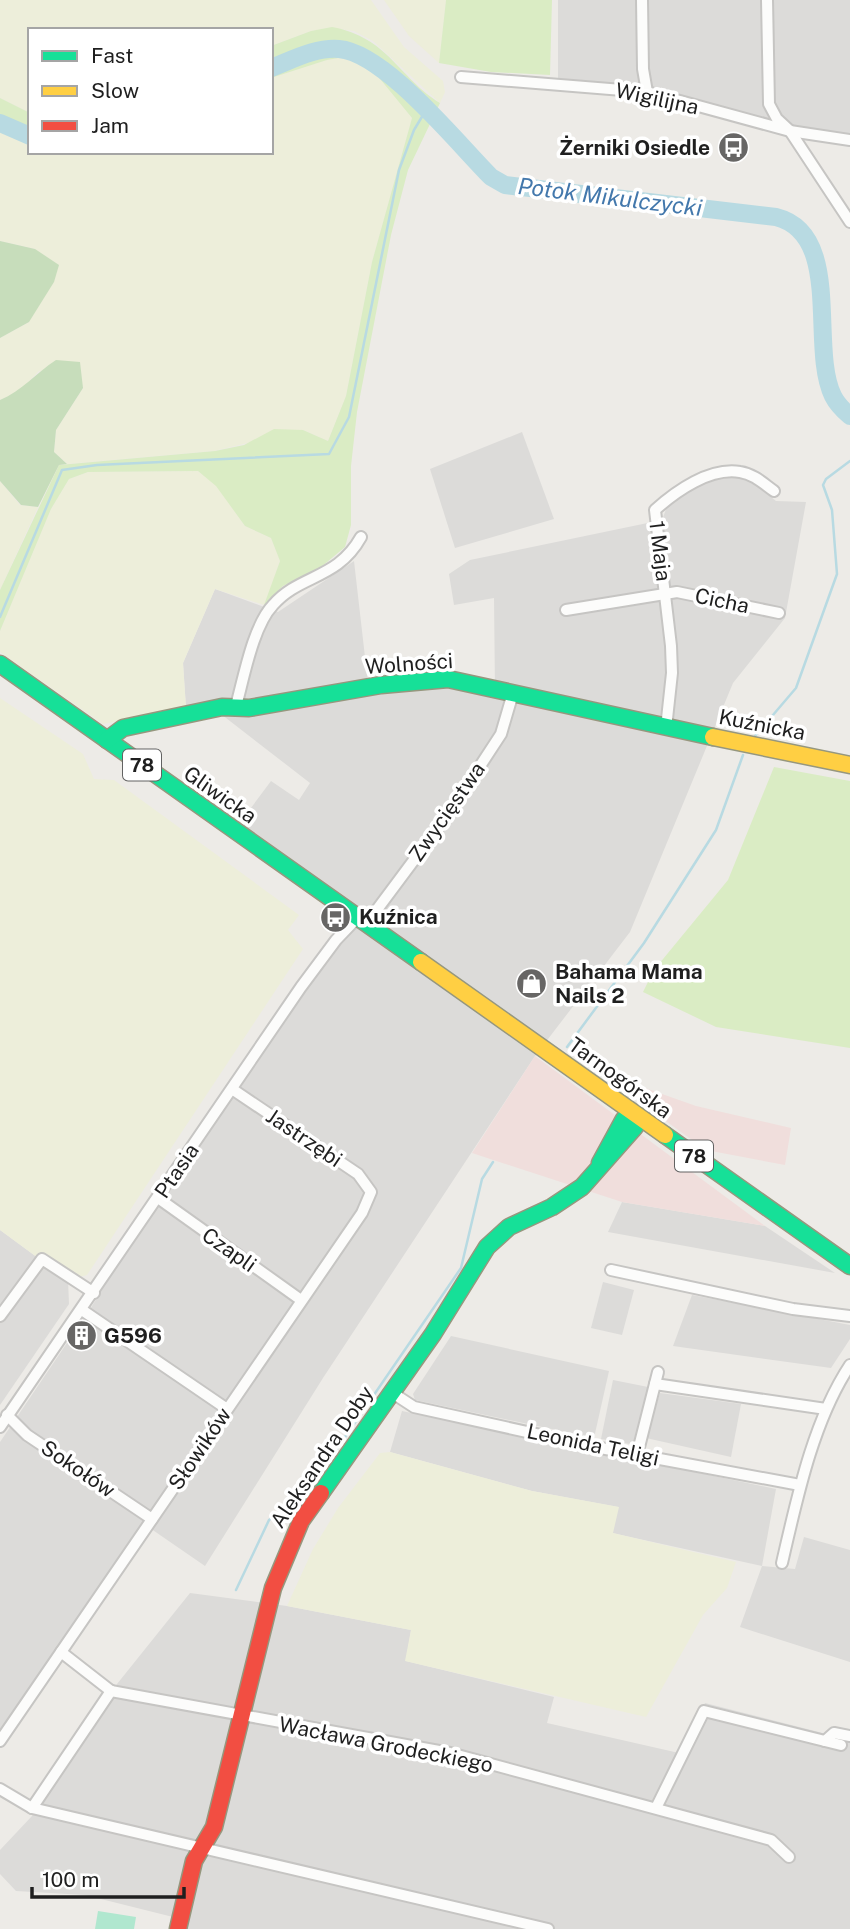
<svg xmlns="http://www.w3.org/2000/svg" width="850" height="1929" viewBox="0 0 850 1929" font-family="'Public Sans',sans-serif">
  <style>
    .residential { fill: #dcdbd9 }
    .commercial { fill: #f0dedc }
    .farmland { fill: #edeeda }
    .grass { fill: #daecc4 }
    .forest { fill: #c7ddbb }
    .pitch { fill: #b0e7cf }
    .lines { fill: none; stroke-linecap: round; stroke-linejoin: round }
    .stream { stroke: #b8dae2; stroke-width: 2.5 }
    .river { stroke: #b8dae2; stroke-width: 18 }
    .street-casing { stroke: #c6c5c3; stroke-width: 14 }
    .fast-casing { stroke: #96977e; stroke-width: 19 }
    .slow-casing { stroke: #96977e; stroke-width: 19 }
    .jam-casing { stroke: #96977e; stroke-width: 19 }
    .street { stroke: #fcfcfb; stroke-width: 10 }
    .fast { stroke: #16e098; stroke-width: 16 }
    .slow { stroke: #ffcf43; stroke-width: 16 }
    .jam { stroke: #f24e42; stroke-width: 16 }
    .labels { text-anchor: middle; stroke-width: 7; stroke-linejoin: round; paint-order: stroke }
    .shield { fill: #fff; stroke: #626262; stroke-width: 2 }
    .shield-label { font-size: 19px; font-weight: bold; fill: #1f1f1f }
    .street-label { font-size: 21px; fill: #1f1f1f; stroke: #fff }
    .poi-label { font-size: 21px; font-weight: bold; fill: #1f1f1f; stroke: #fff; text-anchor: start }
    .water-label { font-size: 23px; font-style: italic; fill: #4378ac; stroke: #fff }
  </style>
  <rect width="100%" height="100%" fill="#edebe7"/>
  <g class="residential">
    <polygon points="558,0 850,0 850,140 647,92 558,83"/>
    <polygon points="522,432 554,519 455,548 430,469"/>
    <polygon points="733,476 750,480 776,501 806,502 785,618 733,683 630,932 535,1056 323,1378 205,1566 144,1524 0,1731 0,1442 92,1306 158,1198 352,925 358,908 239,824 271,781 299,800 310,783 208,704 186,708 183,663 215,589 278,612 354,561 369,692 445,683 495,691 494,598 454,605 449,574 470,560 662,520 668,504 693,488 717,478"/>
    <polygon points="622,1202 765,1226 835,1273 608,1232"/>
    <polygon points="0,1230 68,1280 69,1304 0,1405"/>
    <polygon points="603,1282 634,1290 622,1335 591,1328"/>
    <polygon points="692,1295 850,1325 850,1339 831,1368 673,1346"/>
    <polygon points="451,1336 609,1371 594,1438 415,1400 413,1394"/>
    <polygon points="613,1380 648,1387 636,1445 601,1439"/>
    <polygon points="660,1393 741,1404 731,1457 646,1438"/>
    <polygon points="402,1411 776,1489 762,1566 795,1569 804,1537 850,1550 850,1662 740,1627 762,1566 612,1533 618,1507 532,1491 390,1452"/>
    <polygon points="190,1593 287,1606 411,1630 406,1661 554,1697 547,1723 679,1753 705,1703 850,1740 850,1929 180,1929 181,1919 85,1895 16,1891 0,1874 0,1850 32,1816 117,1684"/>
  </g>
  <g class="commercial">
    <polygon points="535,1056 765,1226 622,1202 472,1153"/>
    <polygon points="645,1088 696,1106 791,1128 785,1165 706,1150 638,1101"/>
  </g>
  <g class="farmland">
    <polygon points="0,0 371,0 404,47 443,81 445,92 440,103 373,41 354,31 332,28 311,31 271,46 271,30 30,30 30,113 0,98"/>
    <polygon points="384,0 446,0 439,63 409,36"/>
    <polygon points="350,56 376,74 412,118 372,262 346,396 328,441 303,430 214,451 67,464 54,452 56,430 83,388 39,371 18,393 0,400 0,338 29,322 35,249 0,241 0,131 30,141 30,152 271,152 271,78 327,60"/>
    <polygon points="198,471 216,485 245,526 271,538 280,560 272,585 264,605 215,589 183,663 186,708 103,724 0,652 0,631 51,509 69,479 88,472"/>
    <polygon points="0,481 20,505 38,507 0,590"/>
    <polygon points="0,698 83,754 94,779 114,780 299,915 288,930 303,949 87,1275 68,1280 0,1230"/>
    <polygon points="390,1452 532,1491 619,1507 613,1533 736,1562 727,1588 703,1615 646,1717 405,1661 411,1630 287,1606 313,1549 338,1508 380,1453"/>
  </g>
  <g class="grass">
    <polygon points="446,0 552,0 550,75 491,72 439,63"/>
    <path d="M332,27C389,38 397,76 440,103L408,170L391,235L357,412L351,466V525L345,547L320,568L283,586L264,605L280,561L271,538L245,526L216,486L198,471L88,472L69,479L51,509L0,631V590L59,465L215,451L244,445L274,429L303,430L328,441L346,396L372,262L412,118L376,74L350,56L327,60L271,78V46L311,31Z"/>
    <polygon points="0,98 30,113 30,141 0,131"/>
    <polygon points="774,767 850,781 850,1048 716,1027 643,992 654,970 728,880"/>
  </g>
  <g class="forest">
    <polygon points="0,241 35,249 59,265 54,282 29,322 0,338"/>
    <path d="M56,360L80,362L83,388L56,430L54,452L67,464L59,465L38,507L21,505L0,481V400C22,391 36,373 56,360Z"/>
  </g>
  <polygon class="pitch" points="98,1911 136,1917 134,1929 95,1929"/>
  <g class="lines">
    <g class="stream">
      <polyline points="0,617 62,470 97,465 329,454 349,417 399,170 414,130 426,110"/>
      <polyline points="755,736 796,688 837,574 832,510 823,485 826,479 850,461"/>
      <polyline points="567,1047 644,943 716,830 743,755"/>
      <polyline points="236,1590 269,1520 310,1488 461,1268 482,1179 493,1162"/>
    </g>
    <g class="river">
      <path d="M271,68C292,60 316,47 339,49C385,53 457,143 491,177L505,185L776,217C844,234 809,347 833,396C837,404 843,410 850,416"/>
      <polyline points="0,123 30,136"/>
    </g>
    <defs>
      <g id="street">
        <polyline points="642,0 643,69 647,92"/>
        <polyline points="767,0 769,104 777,119 790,131 850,222"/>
        <polyline points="461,77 647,92 790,131 850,140"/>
        <polyline points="566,610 677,592 779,613"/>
        <path d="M236,706C244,677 253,626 273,605C300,574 337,580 361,537"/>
        <path d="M666,728L672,673L671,646L655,510C676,491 710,467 740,472C754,474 764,484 774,491"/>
        <polyline points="367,923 452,809 501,734 513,693"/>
        <polyline points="158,1198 301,1300"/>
        <polyline points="611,1270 793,1309 850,1316"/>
        <polyline points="82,1310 227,1409"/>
        <polyline points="0,1316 42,1259 94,1293"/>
        <polyline points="655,1384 826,1409"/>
        <polyline points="391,1392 414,1407 595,1447 800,1485"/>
        <polyline points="7,1415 27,1435 152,1519"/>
        <polyline points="0,1427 301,987 336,940 358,917"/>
        <polyline points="637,1455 658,1372"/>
        <path d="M782,1563C797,1498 813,1421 850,1365"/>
        <polyline points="61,1652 111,1691"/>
        <polyline points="111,1691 450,1753 771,1840 789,1857"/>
        <polyline points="0,1741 362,1213 371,1192 358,1174 232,1089"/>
        <polyline points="825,1741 834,1733 850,1736"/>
        <polyline points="0,1789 32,1808 548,1929"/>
        <polyline points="32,1808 111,1691"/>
        <polyline points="656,1808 704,1711 841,1745"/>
      </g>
      <g id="fast">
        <polyline points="0,664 421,962"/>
        <polyline points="107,740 123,728 222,707 249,708 381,685 448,679 713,737"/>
        <polyline points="665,1135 850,1266"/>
        <polyline points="321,1493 433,1334 487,1247 509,1227 552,1207 582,1187 635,1127 636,1115 624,1119 600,1163"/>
      </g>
      <g id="slow">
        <polyline points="713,737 850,765"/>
        <polyline points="421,962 665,1135"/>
      </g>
      <polyline id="jam" points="178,1929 194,1861 214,1827 273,1588 301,1521 321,1493"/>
    </defs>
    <use href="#street" class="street-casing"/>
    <use href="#fast" class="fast-casing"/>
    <use href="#slow" class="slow-casing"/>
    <use href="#jam" class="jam-casing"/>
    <use href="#street" class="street"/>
    <use href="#fast" class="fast"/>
    <use href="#slow" class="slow"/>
    <use href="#jam" class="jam"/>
  </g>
  <defs>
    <symbol id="bus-disc" viewBox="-11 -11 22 22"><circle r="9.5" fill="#676665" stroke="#fff"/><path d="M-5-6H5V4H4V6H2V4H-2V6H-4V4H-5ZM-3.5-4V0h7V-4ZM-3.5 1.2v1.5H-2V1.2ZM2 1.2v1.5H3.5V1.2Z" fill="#fff"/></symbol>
    <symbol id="shop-disc" viewBox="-11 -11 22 22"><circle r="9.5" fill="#676665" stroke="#fff"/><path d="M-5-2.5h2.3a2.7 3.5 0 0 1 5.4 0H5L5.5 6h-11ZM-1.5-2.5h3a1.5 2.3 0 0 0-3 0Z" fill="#fff"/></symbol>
    <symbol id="building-disc" viewBox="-11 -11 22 22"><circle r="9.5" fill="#676665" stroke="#fff"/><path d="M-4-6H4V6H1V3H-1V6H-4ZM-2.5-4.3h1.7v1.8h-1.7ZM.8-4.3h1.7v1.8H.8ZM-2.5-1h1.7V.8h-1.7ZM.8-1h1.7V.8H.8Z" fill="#fff"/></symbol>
  </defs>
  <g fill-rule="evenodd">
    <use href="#bus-disc" x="716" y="130" width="35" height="35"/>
    <use href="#bus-disc" x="318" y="900" width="35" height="35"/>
    <use href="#shop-disc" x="514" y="966" width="35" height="35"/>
    <use href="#building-disc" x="64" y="1318" width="35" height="35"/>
  </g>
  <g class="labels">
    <g class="shield">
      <rect x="123" y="749.5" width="38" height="31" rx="5"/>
      <rect x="675" y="1140.5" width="38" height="31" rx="5"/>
    </g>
    <g class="shield-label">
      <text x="142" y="772">78</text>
      <text x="694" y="1163">78</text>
    </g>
    <g class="street-label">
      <text transform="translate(657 99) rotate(12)" y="7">Wigilijna</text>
      <text transform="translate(660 551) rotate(83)" y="7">1 Maja</text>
      <text transform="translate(722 601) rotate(12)" y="7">Cicha</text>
      <text transform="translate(409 664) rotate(-4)" y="7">Wolności</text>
      <text transform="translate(762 725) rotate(11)" y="7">Kuźnicka</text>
      <text transform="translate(220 795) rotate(35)" y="7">Gliwicka</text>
      <text transform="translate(447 812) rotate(-55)" y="7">Zwycięstwa</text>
      <text transform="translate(620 1078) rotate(36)" y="7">Tarnogórska</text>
      <text transform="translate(304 1138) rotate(34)" y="7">Jastrzębi</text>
      <text transform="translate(177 1171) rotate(-56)" y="7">Ptasia</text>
      <text transform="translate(229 1250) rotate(35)" y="7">Czapli</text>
      <text transform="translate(593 1445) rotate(12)" y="7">Leonida Teligi</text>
      <text transform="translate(200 1449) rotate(-56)" y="7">Słowików</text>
      <text transform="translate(322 1457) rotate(-56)" y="7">Aleksandra Doby</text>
      <text transform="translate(78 1469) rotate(34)" y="7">Sokołów</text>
      <text transform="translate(386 1745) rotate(11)" y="7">Wacława Grodeckiego</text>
    </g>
    <g class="poi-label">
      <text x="710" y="155" text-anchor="end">Żerniki Osiedle</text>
      <text x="359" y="924">Kuźnica</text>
      <text x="555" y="979">Bahama Mama<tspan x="555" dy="24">Nails 2</tspan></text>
      <text x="104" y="1343">G596</text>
    </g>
    <g class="water-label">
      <text transform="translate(610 197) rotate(7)" y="8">Potok Mikulczycki</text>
    </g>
  </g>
  <rect x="28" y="28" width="245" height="126" fill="#ffffff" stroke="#a5a5a5" stroke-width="2"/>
  <rect x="42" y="51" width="35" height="10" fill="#16e098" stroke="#a5a5a5" stroke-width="2"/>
  <text x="91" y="63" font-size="21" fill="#1f1f1f">Fast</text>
  <rect x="42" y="86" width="35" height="10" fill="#ffcf43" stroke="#a5a5a5" stroke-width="2"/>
  <text x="91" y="98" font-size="21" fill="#1f1f1f">Slow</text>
  <rect x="42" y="121" width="35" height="10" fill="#f24e42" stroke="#a5a5a5" stroke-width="2"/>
  <text x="91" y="133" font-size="21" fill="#1f1f1f">Jam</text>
  <path d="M32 1887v10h152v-10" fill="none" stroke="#1f1f1f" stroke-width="3.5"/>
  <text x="42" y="1887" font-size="21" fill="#1f1f1f" stroke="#ffffff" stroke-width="5" paint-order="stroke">100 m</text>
</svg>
